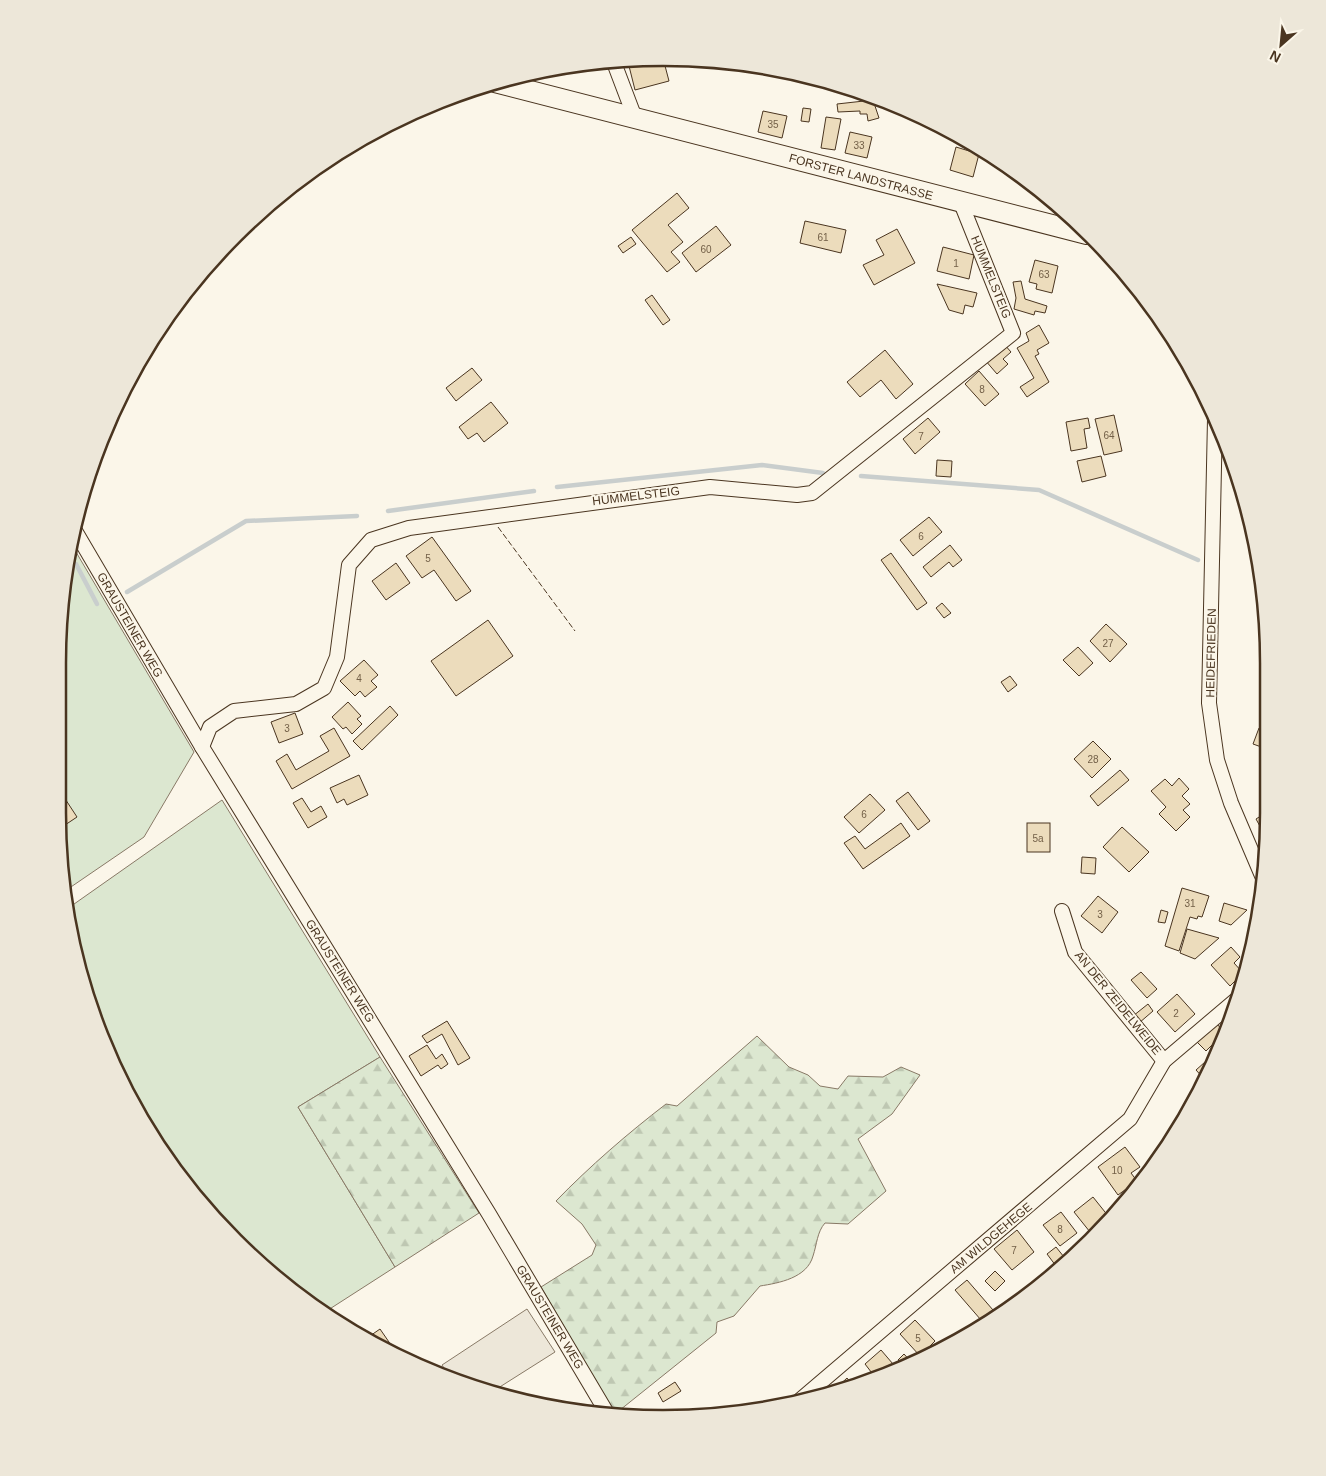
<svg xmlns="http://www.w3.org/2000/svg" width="1326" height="1476" viewBox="0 0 1326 1476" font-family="Arial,sans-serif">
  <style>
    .green { fill: #dce7d0; stroke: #887966 }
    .forest { fill: url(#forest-firs); stroke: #887966 }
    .parking { fill: #ede7d9; stroke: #887966 }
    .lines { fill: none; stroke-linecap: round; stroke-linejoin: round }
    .stream { stroke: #c9cecd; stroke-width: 4.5 }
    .building { fill: #ecdcbc; stroke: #4a3520 }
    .street-casing { stroke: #4a3520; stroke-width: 16 }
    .secondary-casing { stroke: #4a3520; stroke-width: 22 }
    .street { stroke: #fbf6e9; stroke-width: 14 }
    .secondary { stroke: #fbf6e9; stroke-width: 20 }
    .fence { stroke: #4a3520; stroke-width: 1; stroke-dasharray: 6 2.5; stroke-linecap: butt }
    .labels { text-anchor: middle; stroke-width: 4; stroke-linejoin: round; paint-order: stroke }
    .number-label { font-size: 10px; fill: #725f47 }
    .street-label { font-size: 12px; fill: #4a3520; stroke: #fbf6e9 }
    .rim { fill: none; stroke: #4a3520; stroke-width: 2.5 }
  </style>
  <defs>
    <pattern id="forest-firs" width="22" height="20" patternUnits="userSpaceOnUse" patternTransform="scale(1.25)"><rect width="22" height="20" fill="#dce7d0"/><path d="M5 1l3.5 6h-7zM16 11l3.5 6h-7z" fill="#bec7b2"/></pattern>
  </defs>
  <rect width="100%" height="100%" fill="#fbf6e9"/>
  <g class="green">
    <polygon points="76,552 194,752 144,837 65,891 58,813 59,624 68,557"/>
    <polygon points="222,800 380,1057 298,1107 395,1267 325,1312 294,1293 183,1182 120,1081 69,931 67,909"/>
  </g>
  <g class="forest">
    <path d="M757,1036L789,1067L808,1075L820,1086L838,1089L848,1076L883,1077L901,1067L920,1075L892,1114L858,1139L886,1191L848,1224L825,1223C817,1232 817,1244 813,1256C807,1278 779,1283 760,1286L734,1316L717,1322L716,1333L615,1414L541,1287L592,1255L596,1245L582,1224L556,1201C590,1166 627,1134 666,1104L677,1106Z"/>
    <polygon points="380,1057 479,1213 395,1267 298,1107"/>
  </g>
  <polygon class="parking" points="527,1309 555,1352 495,1390 448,1374 442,1365"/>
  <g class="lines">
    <g class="stream">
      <polyline points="861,476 1039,490 1198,560"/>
      <polyline points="557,487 762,465 823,473"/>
      <polyline points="388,511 534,491"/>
      <polyline points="76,564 97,604"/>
      <polyline points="127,592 246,521 357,516"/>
    </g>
  </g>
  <g class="building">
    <polygon points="653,60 655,65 664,62 669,81 635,90 629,66"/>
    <polygon points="583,66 581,71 568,68"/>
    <polygon points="873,100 879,118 868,121 867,114 860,114 860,111 838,112 837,104"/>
    <polygon points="803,108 811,109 809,122 801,121"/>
    <polygon points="763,111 787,116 782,138 758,132"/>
    <polygon points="826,117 841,119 835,150 821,148"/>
    <polygon points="850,132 872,137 867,158 845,153"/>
    <polygon points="956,147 979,154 973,177 950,170"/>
    <polygon points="677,193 689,208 668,225 683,242 671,252 680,262 667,272 632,230"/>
    <polygon points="805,221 846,230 841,253 800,243"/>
    <polygon points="716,226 731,245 696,272 682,253"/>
    <polygon points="897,229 915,263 874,285 863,265 884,255 876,240"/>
    <polygon points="631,237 636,244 623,253 618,246"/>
    <polygon points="943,247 974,255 969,279 937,271"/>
    <polygon points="1035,260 1058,266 1052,293 1036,289 1037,284 1029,282"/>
    <polygon points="1021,281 1025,299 1047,306 1045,313 1035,311 1034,315 1014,309 1016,298 1013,282"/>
    <polygon points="937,284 977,293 973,307 965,305 963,314 949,310"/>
    <polygon points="652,295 670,320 663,325 645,300"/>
    <polygon points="1039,325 1049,343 1037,350 1039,354 1035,356 1049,382 1027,397 1020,387 1034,378 1017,348 1029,341 1026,333"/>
    <polygon points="1004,344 1011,352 1003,359 1008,364 997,374 985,360"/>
    <polygon points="885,350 913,384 896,399 881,380 860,397 847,382"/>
    <polygon points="472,368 482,380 456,401 446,388"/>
    <polygon points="979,371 999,394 985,406 965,384"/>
    <polygon points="491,402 508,423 484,442 477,433 468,439 459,427"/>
    <polygon points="1114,415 1122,451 1104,455 1095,419"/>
    <polygon points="928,418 940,432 915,454 903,439"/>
    <polygon points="1088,418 1090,428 1084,429 1087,448 1071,451 1066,422"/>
    <polygon points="1101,456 1106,476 1082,482 1077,461"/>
    <polygon points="937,460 952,461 951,477 936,476"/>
    <polygon points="929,517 942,532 913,556 900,540"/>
    <polygon points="432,537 471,591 456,601 434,570 422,578 406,556"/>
    <polygon points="950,545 962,560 953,567 949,562 931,577 923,567"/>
    <polygon points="891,553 927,603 917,610 881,560"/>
    <polygon points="396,563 410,583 386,600 372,581"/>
    <polygon points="942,603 951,613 944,618 936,608"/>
    <polygon points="488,620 513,656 456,696 431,661"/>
    <polygon points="1106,624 1127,644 1110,662 1090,641"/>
    <polygon points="1078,647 1093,663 1079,676 1063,660"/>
    <polygon points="364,660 378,675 371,681 377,687 365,697 360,691 355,696 340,681"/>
    <polygon points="1010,676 1017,685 1008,692 1001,682"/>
    <polygon points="348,702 361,716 357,719 362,724 352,734 346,727 343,729 332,717"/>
    <polygon points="390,706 398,715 362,750 353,741"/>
    <polygon points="295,713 303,734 279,743 271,722"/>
    <polygon points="334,728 350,756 292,789 276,761 287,754 296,770 329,751 320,736"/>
    <polygon points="1259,728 1267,731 1267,749 1253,744"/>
    <polygon points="1093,741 1111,759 1092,778 1074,759"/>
    <polygon points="1120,770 1129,780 1098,806 1090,796"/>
    <polygon points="359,775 368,795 347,805 344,799 337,803 330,788"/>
    <polygon points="1179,778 1189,789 1182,796 1190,804 1183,810 1190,817 1176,831 1159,814 1166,807 1151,791 1165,779 1172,786"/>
    <polygon points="58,788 77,817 59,829 58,813"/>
    <polygon points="908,792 930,821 918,830 896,801"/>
    <polygon points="870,794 885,810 859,833 844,817"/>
    <polygon points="302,798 311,812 321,806 327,817 308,828 293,803"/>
    <polygon points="1267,812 1267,839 1256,819"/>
    <polygon points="901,823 910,836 863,869 844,843 855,836 865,849"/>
    <rect x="1027" y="823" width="23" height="29"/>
    <polygon points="1122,827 1149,852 1129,872 1103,847"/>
    <polygon points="1082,857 1096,858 1095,874 1081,873"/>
    <polygon points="1182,888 1209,896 1202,917 1198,916 1197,919 1190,917 1179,951 1165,946"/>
    <polygon points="1098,896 1118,912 1102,933 1081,916"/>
    <polygon points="1224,903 1247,910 1231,925 1219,921"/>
    <polygon points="1161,910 1168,912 1165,923 1158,922"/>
    <polygon points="1187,929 1219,938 1195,959 1180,953"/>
    <polygon points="1231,947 1240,957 1234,963 1243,973 1230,986 1211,965"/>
    <polygon points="1141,972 1157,989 1147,998 1131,980"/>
    <polygon points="1177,994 1195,1014 1175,1032 1157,1012"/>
    <polygon points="1148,1004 1153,1011 1139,1023 1133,1016"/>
    <polygon points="447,1021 470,1058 458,1065 442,1034 427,1043 422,1036"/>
    <polygon points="1217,1024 1224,1032 1219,1047 1216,1049 1212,1045 1206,1051 1197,1042"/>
    <polygon points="427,1045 436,1059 442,1054 448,1064 441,1069 438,1065 421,1076 409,1056"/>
    <polygon points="1214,1054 1216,1055 1206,1081 1196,1070"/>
    <polygon points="1125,1147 1140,1167 1131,1173 1137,1181 1118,1195 1098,1167"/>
    <polygon points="1093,1197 1109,1217 1090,1232 1074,1212"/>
    <polygon points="1061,1212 1077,1233 1060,1246 1043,1225"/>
    <polygon points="1017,1230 1034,1252 1012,1270 994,1249"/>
    <polygon points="1056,1247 1068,1262 1059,1270 1047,1254"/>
    <polygon points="995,1271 1005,1281 995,1291 985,1281"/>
    <polygon points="967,1280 993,1310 981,1320 955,1290"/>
    <polygon points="915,1320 935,1341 920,1356 900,1334"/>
    <polygon points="380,1329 400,1358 367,1338"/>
    <polygon points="881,1350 893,1364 884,1371 886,1373 875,1377 865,1364"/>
    <polygon points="904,1354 912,1363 904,1366 898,1360"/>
    <polygon points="847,1378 853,1385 831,1394 831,1393"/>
    <polygon points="675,1382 681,1391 663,1402 658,1393"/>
  </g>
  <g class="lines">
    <defs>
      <g id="street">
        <polyline points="613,60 635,118"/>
        <polyline points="1215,419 1209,703 1217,760 1231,803 1263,878"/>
        <polyline points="74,529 202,747 489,1214 607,1413"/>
        <polyline points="202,747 210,727 234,711 296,704 324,688 337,657 349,565 371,540 409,528 710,487 797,495 812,493 1013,333 961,203"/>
        <polyline points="1062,911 1075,952 1164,1061"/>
        <polyline points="800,1400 1130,1119 1164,1061 1237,999"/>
      </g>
      <polyline id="secondary" points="495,82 1087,234"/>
    </defs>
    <use href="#street" class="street-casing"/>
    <use href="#secondary" class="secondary-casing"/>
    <use href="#street" class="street"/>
    <use href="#secondary" class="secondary"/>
    <g class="fence">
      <polyline points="498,527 575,631"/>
      <polyline points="584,1411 587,1408 589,1411"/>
    </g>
  </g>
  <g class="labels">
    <g class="number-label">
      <text x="773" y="128">35</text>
      <text x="859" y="149">33</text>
      <text x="823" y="241">61</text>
      <text x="706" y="253">60</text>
      <text x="956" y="267">1</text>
      <text x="1044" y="278">63</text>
      <text x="982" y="393">8</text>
      <text x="1109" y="439">64</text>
      <text x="921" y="440">7</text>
      <text x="921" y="540">6</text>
      <text x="428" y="562">5</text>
      <text x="1108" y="647">27</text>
      <text x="359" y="682">4</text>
      <text x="287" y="732">3</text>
      <text x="1093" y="763">28</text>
      <text x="864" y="818">6</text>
      <text x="1038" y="842">5a</text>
      <text x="1190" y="907">31</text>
      <text x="1100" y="918">3</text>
      <text x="1176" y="1017">2</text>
      <text x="1117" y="1174">10</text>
      <text x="1060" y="1233">8</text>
      <text x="1014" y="1254">7</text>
      <text x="918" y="1342">5</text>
    </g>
    <g class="street-label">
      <text transform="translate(861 177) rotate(15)" y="4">FORSTER LANDSTRASSE</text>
      <text transform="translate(991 277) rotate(68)" y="4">HUMMELSTEIG</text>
      <text transform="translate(636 496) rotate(-7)" y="4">HUMMELSTEIG</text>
      <text transform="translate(130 625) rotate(60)" y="4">GRAUSTEINER WEG</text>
      <text transform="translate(1211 653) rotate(-89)" y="4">HEIDEFRIEDEN</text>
      <text transform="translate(340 971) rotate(58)" y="4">GRAUSTEINER WEG</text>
      <text transform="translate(1118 1003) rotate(51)" y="4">AN DER ZEIDELWEIDE</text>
      <text transform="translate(991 1238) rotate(-40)" y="4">AM WILDGEHEGE</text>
      <text transform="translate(550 1317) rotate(59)" y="4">GRAUSTEINER WEG</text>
    </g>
  </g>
  <path d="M0 0H1326V1476H0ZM663 66H663A597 597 0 0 1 1260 663V813A597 597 0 0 1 663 1410H663A597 597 0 0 1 66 813V663A597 597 0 0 1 663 66Z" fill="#ede7d9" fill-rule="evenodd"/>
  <path class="rim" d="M663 66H663A597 597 0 0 1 1260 663V813A597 597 0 0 1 663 1410H663A597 597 0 0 1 66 813V663A597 597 0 0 1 663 66Z"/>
  <g transform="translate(1281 45) rotate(207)" stroke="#fbf6e9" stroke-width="4" paint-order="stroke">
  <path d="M0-4L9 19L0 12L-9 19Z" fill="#4a3520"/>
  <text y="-8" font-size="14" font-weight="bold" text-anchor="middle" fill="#4a3520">N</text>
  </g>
</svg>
